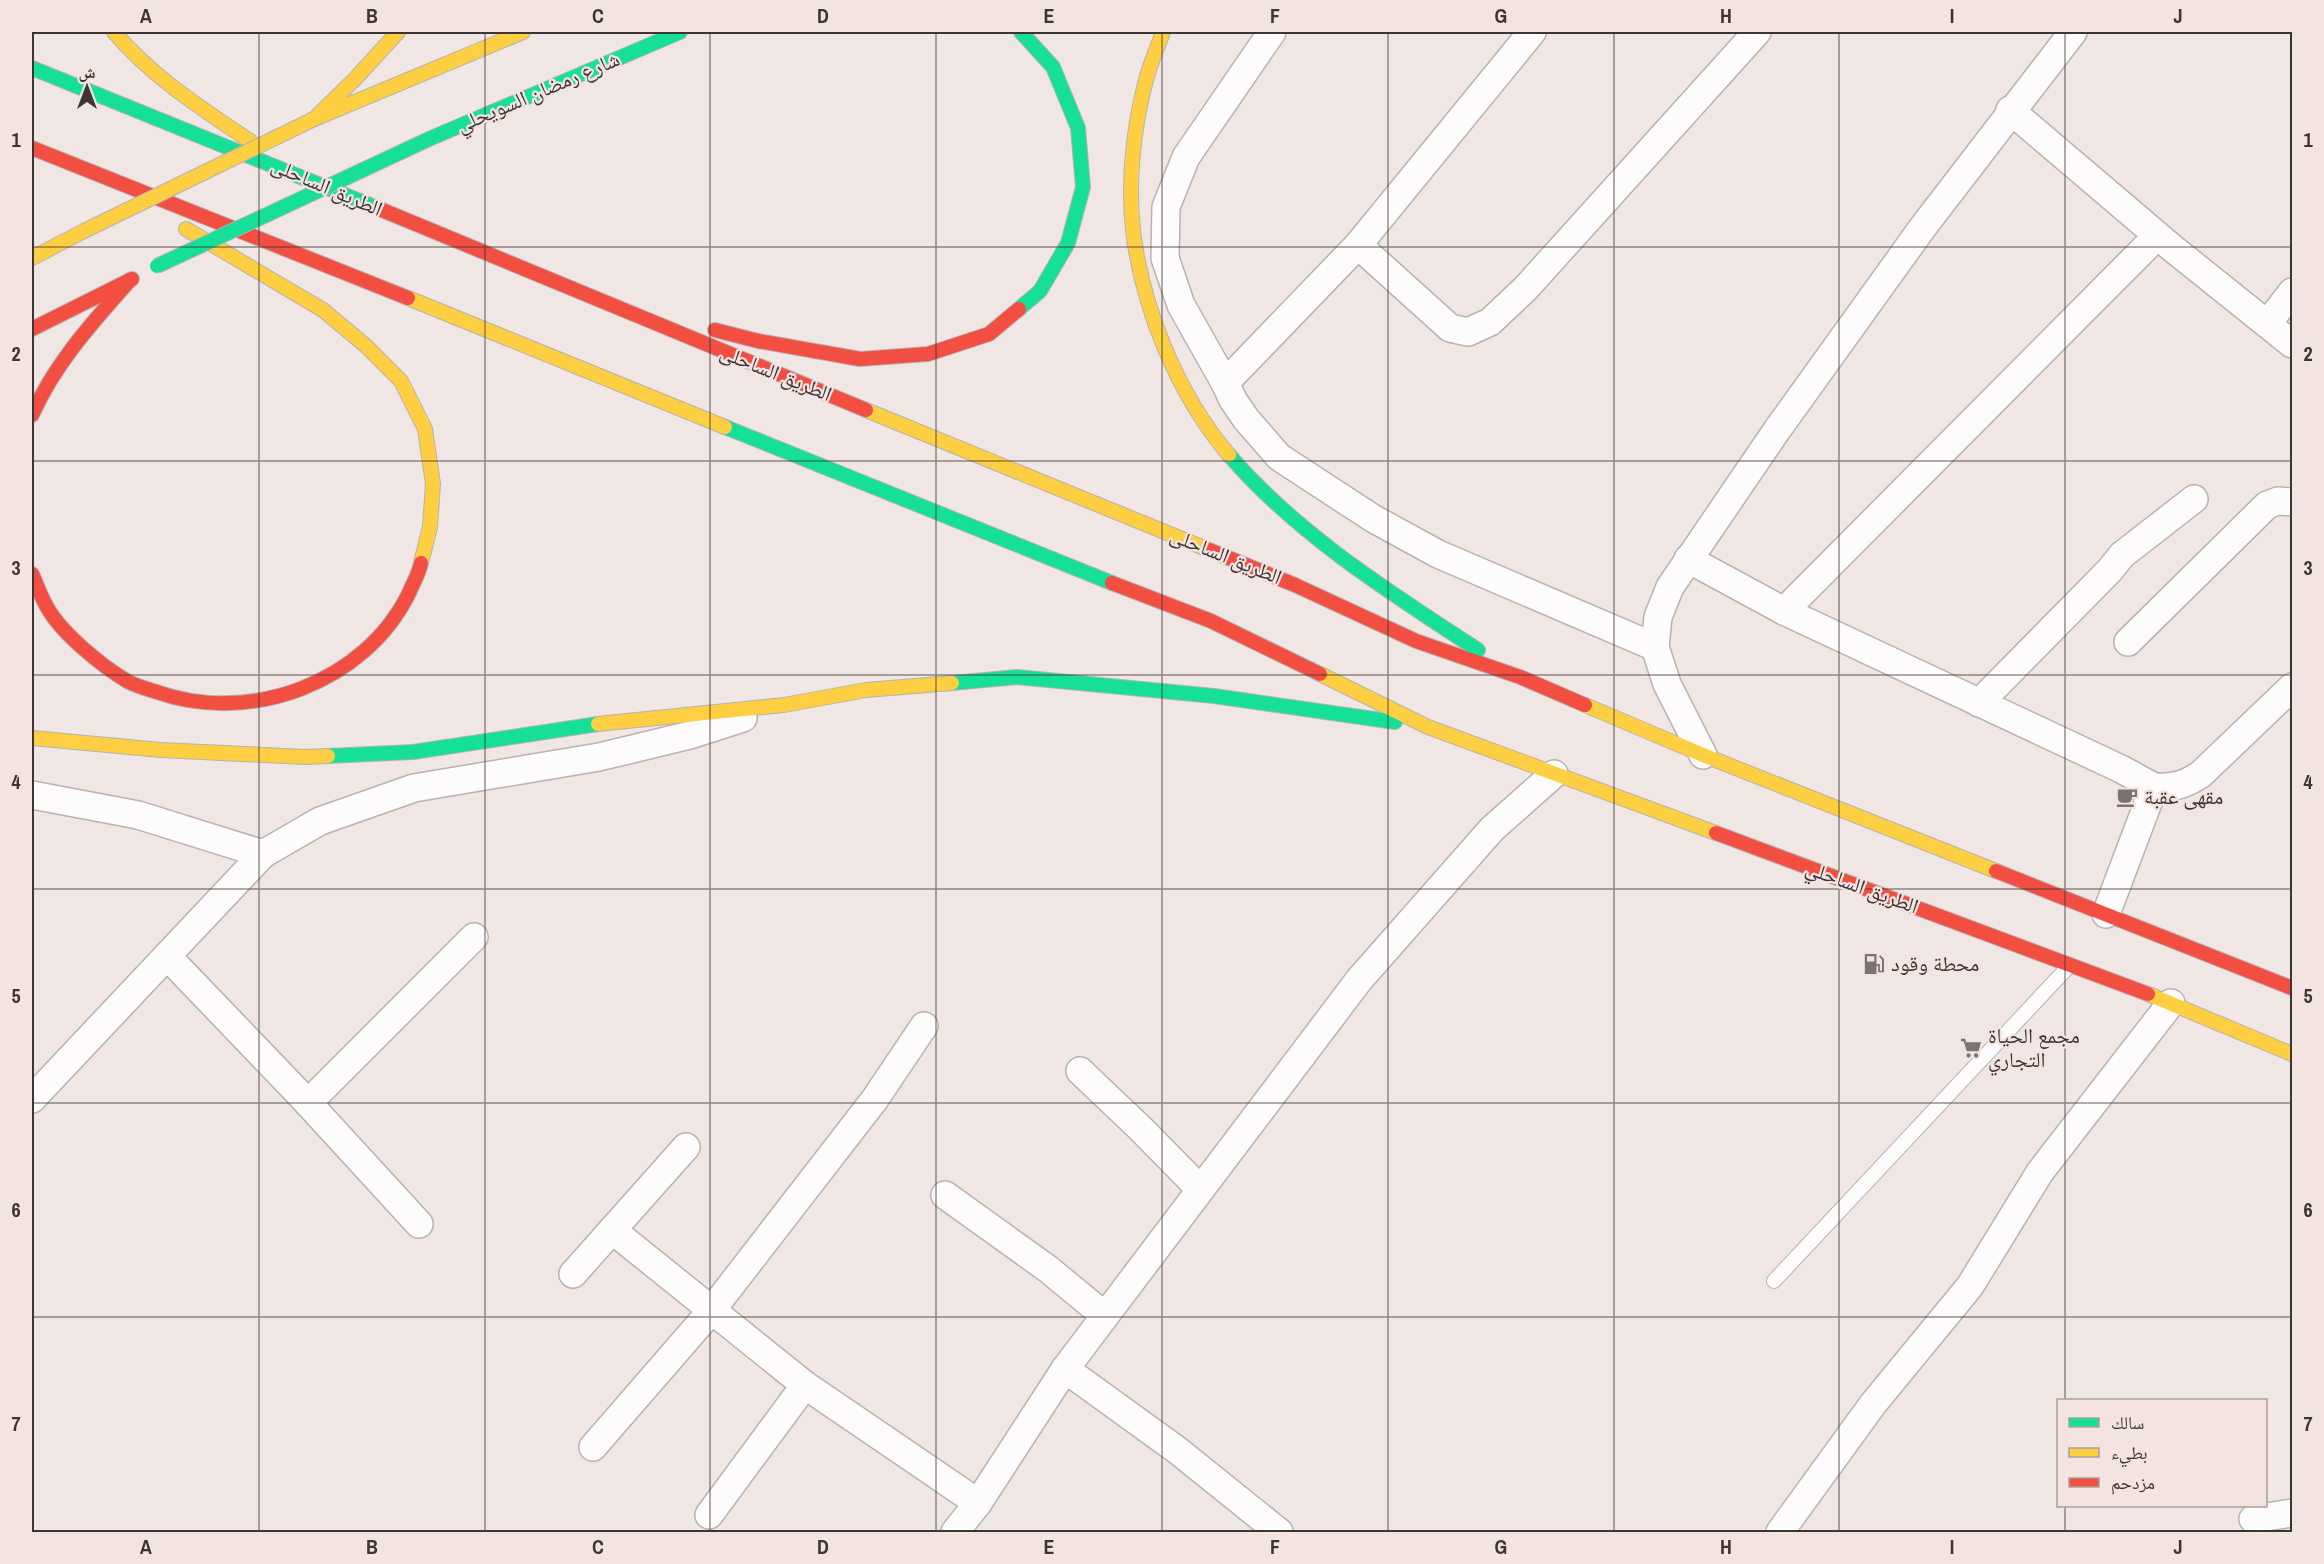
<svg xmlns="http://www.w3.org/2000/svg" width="2324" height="1564" viewBox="0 0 2324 1564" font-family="'Archivo Narrow','Noto Naskh Arabic',sans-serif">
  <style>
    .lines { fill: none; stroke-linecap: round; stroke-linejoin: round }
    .lane-casing { stroke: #b8b2b0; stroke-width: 16 }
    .street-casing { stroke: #b8b2b0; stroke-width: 30 }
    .fast-casing { stroke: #b8b2b0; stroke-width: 16 }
    .slow-casing { stroke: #b8b2b0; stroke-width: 16 }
    .jam-casing { stroke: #b8b2b0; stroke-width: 16 }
    .lane { stroke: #fdfbfb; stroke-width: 14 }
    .street { stroke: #fdfbfb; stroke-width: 27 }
    .fast { stroke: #16e098; stroke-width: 14 }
    .slow { stroke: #ffcf43; stroke-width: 14 }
    .jam { stroke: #f24e42; stroke-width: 14 }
    .fast-bridge-casing { stroke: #b8b2b0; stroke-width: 16; stroke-linecap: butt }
    .slow-bridge-casing { stroke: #b8b2b0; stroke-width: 16; stroke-linecap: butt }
    .fast-bridge { stroke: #16e098; stroke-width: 14 }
    .slow-bridge { stroke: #ffcf43; stroke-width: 14 }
    .grid { fill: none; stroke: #3b3534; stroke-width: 1.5; stroke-opacity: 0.55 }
    .labels { text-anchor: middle; stroke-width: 4.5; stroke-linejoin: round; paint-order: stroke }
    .street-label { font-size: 21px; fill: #3b3534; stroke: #f4e4e1 }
    .poi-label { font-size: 21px; fill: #3b3534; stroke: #f4e4e1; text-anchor: start }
    .neatline { fill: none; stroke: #3b3534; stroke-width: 2 }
    .grid-label { font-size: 20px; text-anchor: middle; font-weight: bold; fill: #3b3534 }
  </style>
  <rect width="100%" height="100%" fill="#f0e7e5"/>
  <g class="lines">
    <defs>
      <polyline id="lane" points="1774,1281 2070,965"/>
      <g id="street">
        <polyline points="1532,32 1358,245 1225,383 1233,400 1246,419 1279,457 1374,519 1438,554 1655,647"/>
        <polyline points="2010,110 2171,247 2292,344"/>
        <polyline points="1358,245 1450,328 1468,332 1490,322 1526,288 1757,32"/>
        <polyline points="2268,323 2292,292"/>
        <polyline points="1225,383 1181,305 1165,258 1166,207 1186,157 1272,32"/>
        <polyline points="1688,559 1784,611 2121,769 2154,787"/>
        <polyline points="1784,611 2157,236"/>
        <polyline points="2128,642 2267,505 2278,501 2292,502"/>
        <polyline points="1979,703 2110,570 2122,555 2194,499"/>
        <polyline points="1703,755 1667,684 1655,647 1658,617 1670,587 1777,430 1923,227 2073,32"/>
        <polyline points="32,795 138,815 263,854"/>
        <path d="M2106,914L2154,787C2173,788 2185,785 2201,774L2292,687"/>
        <polyline points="167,956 308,1103 474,937"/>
        <polyline points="1080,1071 1141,1129 1200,1189"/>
        <polyline points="32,1099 263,854 320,821 414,788 599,757 690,735 743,718"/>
        <polyline points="308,1103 419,1224"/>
        <polyline points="945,1195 1048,1269 1105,1316"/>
        <polyline points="612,1230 805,1385 978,1503"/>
        <polyline points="573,1274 686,1147"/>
        <polyline points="1065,1369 1177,1450 1279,1532"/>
        <polyline points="593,1447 711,1311 875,1099 924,1026"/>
        <polyline points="709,1515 805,1385"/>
        <polyline points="2253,1519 2292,1513"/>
        <polyline points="955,1532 978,1503 1065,1369 1359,980 1492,829 1554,774"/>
        <polyline points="1780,1532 1873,1404 1970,1286 2040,1172 2171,1003"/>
      </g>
      <g id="fast">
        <polyline points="32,68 382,210"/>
        <polyline points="429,139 680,32"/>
        <polyline points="1019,309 1040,291 1068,243 1083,187 1078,128 1053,67 1021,32"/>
        <polyline points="725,427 1112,583"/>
        <path d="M1229,455C1298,535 1391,593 1478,650"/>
        <polyline points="952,683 1017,677 1214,696 1395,722"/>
        <polyline points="328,756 413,752 598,724"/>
      </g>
      <g id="slow">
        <path d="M114,32C152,77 201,108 250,141"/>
        <path d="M1163,32C1157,49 1149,66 1145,84C1133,130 1128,183 1133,230C1142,308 1178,395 1229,455"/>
        <polyline points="314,119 523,32"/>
        <polyline points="314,119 354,80 398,32"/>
        <polyline points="186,229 323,310 366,346 401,381 425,429 433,484 430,527 421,563"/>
        <polyline points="32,258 84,231"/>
        <polyline points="408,298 725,427"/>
        <polyline points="866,410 1209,550"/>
        <polyline points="1320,674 1428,727 1716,833"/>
        <polyline points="1585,705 1703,755 1996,871"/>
        <polyline points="598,724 784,705 866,690 952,683"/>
        <polyline points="32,738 161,750 305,757 328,756"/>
        <polyline points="2148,994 2292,1054"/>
      </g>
      <g id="jam">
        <polyline points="32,148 408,298"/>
        <polyline points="382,210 866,410"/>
        <polyline points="32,329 132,279"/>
        <polyline points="715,330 758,341 860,359 928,354 989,334 1019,309"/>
        <path d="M32,415C55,363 93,322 130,280"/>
        <polyline points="1209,550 1295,585 1416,641 1520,677 1585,705"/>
        <path d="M32,574C37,585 41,597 47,607C61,633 102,666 127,681C136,686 147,689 157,692C250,725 365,683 409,593C413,583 419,574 421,563"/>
        <polyline points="1112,583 1211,621 1320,674"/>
        <polyline points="1716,833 2148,994"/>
        <polyline points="1996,871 2292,988"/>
      </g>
    </defs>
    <use href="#lane" class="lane-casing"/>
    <use href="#street" class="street-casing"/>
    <use href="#fast" class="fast-casing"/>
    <use href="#slow" class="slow-casing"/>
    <use href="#jam" class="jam-casing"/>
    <use href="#lane" class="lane"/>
    <use href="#street" class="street"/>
    <use href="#fast" class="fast"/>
    <use href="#slow" class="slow"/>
    <use href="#jam" class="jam"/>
    <defs>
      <polyline id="fast-bridge" points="157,266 429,139"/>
      <polyline id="slow-bridge" points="84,231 314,119"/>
    </defs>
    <use href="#fast-bridge" class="fast-bridge-casing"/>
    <use href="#slow-bridge" class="slow-bridge-casing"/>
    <use href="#fast-bridge" class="fast-bridge"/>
    <use href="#slow-bridge" class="slow-bridge"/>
  </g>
  <path class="grid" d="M259,32V1532M485,32V1532M710,32V1532M936,32V1532M1162,32V1532M1388,32V1532M1614,32V1532M1839,32V1532M2065,32V1400M32,247H2292M32,461H2292M32,675H2292M32,889H2292M32,1103H2292M32,1317H2292M2065,1506V1532"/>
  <defs>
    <symbol id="cafe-bare" viewBox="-9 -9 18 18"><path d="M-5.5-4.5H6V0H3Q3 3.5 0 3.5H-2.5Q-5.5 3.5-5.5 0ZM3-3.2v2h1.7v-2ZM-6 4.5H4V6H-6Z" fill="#7a7372" stroke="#f4e4e1" stroke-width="2.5" paint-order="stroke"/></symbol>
    <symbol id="fuel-bare" viewBox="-9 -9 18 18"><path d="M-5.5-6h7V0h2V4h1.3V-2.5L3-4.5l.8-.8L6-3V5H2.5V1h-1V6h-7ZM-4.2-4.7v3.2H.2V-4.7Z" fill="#7a7372" stroke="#f4e4e1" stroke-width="2.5" paint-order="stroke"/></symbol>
    <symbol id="supermarket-bare" viewBox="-9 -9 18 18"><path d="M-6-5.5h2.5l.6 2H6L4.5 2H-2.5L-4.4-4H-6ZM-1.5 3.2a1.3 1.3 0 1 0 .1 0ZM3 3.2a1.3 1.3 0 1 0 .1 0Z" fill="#7a7372" stroke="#f4e4e1" stroke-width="2.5" paint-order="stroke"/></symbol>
  </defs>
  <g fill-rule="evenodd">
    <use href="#cafe-bare" x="2112" y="782" width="30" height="30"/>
    <use href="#fuel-bare" x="1859" y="949" width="30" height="30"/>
    <use href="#supermarket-bare" x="1956" y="1033" width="30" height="30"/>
  </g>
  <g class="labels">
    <g class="street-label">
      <text transform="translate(538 92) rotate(-23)" y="7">شارع رمضان السويحلي</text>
      <text transform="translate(327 187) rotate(23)" y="7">الطريق الساحلى</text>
      <text transform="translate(776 373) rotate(22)" y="7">الطريق الساحلى</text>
      <text transform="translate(1226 556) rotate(22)" y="7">الطريق الساحلى</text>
      <text transform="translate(1862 887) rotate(20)" y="7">الطريق الساحلي</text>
    </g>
    <g class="poi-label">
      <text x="2144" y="804">مقهى عقبة</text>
      <text x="1891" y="971">محطة وقود</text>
      <text x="1988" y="1043">مجمع الحياة<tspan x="1988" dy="24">التجاري</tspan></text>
    </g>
  </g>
  <rect width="2324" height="1564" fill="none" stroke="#f4e4e1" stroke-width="66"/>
  <rect x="2057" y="1399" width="210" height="108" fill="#f4e4e1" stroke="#aa9e9c" stroke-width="1.5"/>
  <rect x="2069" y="1418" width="30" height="9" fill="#16e098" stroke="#aa9e9c" stroke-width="1.5"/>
  <text x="2111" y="1429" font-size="18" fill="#3b3534">سالك</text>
  <rect x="2069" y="1448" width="30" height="9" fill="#ffcf43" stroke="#aa9e9c" stroke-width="1.5"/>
  <text x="2111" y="1459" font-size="18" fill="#3b3534">بطيء</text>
  <rect x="2069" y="1478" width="30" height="9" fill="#f24e42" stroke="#aa9e9c" stroke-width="1.5"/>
  <text x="2111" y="1489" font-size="18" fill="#3b3534">مزدحم</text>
  <g transform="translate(87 87)" stroke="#f4e4e1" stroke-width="4.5" paint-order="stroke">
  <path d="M0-4.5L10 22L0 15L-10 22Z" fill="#3b3534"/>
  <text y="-9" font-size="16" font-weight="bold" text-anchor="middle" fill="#3b3534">ش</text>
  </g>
  <rect x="33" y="33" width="2258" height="1498" class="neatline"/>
  <g class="grid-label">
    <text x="146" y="23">A</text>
    <text x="372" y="23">B</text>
    <text x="598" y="23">C</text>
    <text x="823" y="23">D</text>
    <text x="1049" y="23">E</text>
    <text x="1275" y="23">F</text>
    <text x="1501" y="23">G</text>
    <text x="1726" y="23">H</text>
    <text x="1952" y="23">I</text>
    <text x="2178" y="23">J</text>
    <text x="16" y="147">1</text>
    <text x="2308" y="147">1</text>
    <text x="16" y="361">2</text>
    <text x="2308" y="361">2</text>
    <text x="16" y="575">3</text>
    <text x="2308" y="575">3</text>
    <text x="16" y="789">4</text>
    <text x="2308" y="789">4</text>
    <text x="16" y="1003">5</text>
    <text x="2308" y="1003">5</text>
    <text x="16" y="1217">6</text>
    <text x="2308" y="1217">6</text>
    <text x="16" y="1431">7</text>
    <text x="2308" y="1431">7</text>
    <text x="146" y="1554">A</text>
    <text x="372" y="1554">B</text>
    <text x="598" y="1554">C</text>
    <text x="823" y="1554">D</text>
    <text x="1049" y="1554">E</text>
    <text x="1275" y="1554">F</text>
    <text x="1501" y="1554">G</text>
    <text x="1726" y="1554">H</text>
    <text x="1952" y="1554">I</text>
    <text x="2178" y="1554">J</text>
  </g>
</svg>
